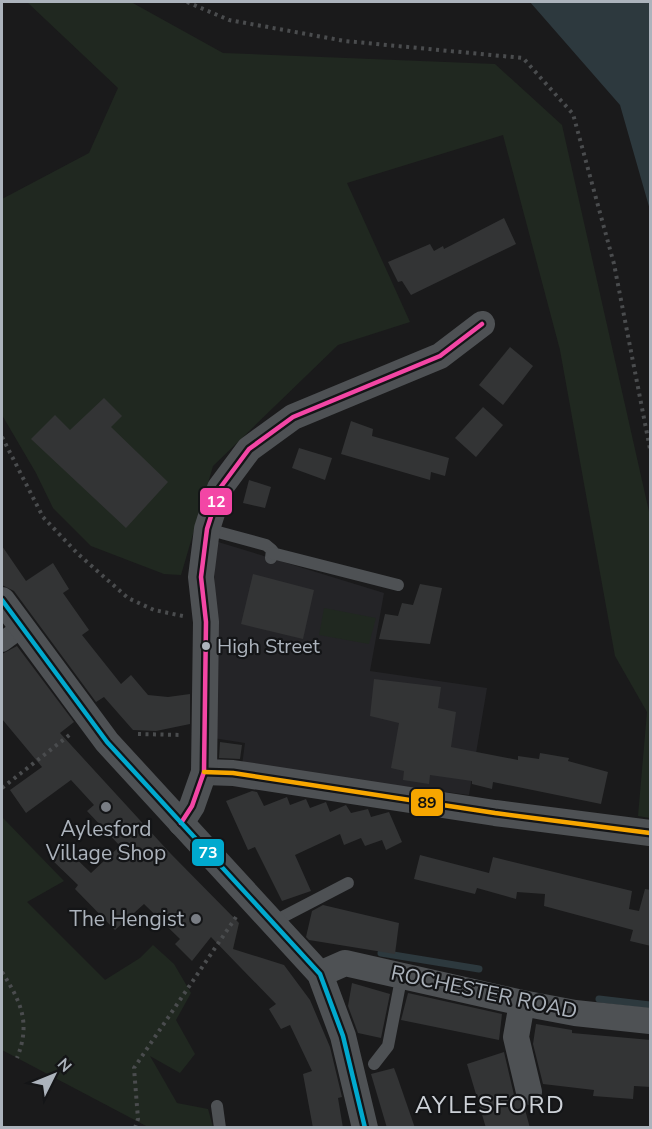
<svg xmlns="http://www.w3.org/2000/svg" width="652" height="1129" viewBox="0 0 652 1129" font-family="'Nunito Sans',sans-serif">
  <style>
    .built { fill: #242427 }
    .green { fill: #202820 }
    .water { fill: #2d393e }
    .lines { fill: none; stroke-linecap: round; stroke-linejoin: round }
    .stream { stroke: #2d393e; stroke-width: 7 }
    .building { fill: #333435 }
    .path { stroke: #4a4c4e; stroke-width: 4; stroke-dasharray: 3 4.5; stroke-linecap: butt }
    .service { stroke: #4e5154; stroke-width: 12 }
    .pedestrian { stroke: #4e5154; stroke-width: 20 }
    .minor { stroke: #4e5154; stroke-width: 26 }
    .bus-1-casing { stroke: #141517; stroke-width: 9 }
    .bus-2-casing { stroke: #141517; stroke-width: 9 }
    .bus-3-casing { stroke: #141517; stroke-width: 9 }
    .bus-1 { stroke: #f346a5; stroke-width: 4.5 }
    .bus-2 { stroke: #00a9ce; stroke-width: 4.5 }
    .bus-3 { stroke: #f7a600; stroke-width: 4.5 }
    .bus-dot { fill: #acb3bc; stroke: #141517; stroke-width: 2 }
    .poi-dot { fill: #797d84; stroke: #141517; stroke-width: 2 }
    .labels { text-anchor: middle; stroke-width: 4.5; stroke-linejoin: round; paint-order: stroke }
    .bus-label { font-size: 20px; fill: #acb3bc; stroke: #141517; text-anchor: start }
    .poi-label { font-size: 21px; fill: #acb3bc; stroke: #141517 }
    .street-label { font-size: 21px; fill: #acb3bc; stroke: #141517 }
    .quarter-label { font-size: 24px; letter-spacing: 1.5px; fill: #cdd1d7; stroke: #141517 }
    .line-badge { stroke: #141517; stroke-width: 2 }
    .badge-label { font-size: 16px; text-anchor: middle; font-weight: bold; fill: #fff }
    .pale-badge-label { font-size: 16px; text-anchor: middle; font-weight: bold; fill: #111 }
  </style>
  <rect width="100%" height="100%" fill="#1a1a1b"/>
  <polygon class="built" points="215,541 384,593 370,671 487,688 469,795 242,765 245,743 213,738"/>
  <g class="green">
    <polygon points="27,2 131,2 223,53 495,64 562,125 650,516 650,818 638,816 647,712 615,656 560,350 503,135 347,183 410,322 338,345 213,466 181,575 164,574 91,546 53,508 36,473 2,415 2,199 89,153 118,88"/>
    <polygon points="324,608 376,618 369,644 319,635"/>
    <polygon points="2,817 64,881 27,902 105,980 140,958 153,945 174,964 191,993 176,1020 195,1054 180,1073 150,1056 177,1103 208,1109 213,1127 148,1127 2,1050"/>
  </g>
  <polygon class="water" points="530,2 650,2 650,210 620,105"/>
  <g class="lines">
    <g class="stream">
      <polyline points="381,953 479,969"/>
      <polyline points="599,999 650,1005"/>
    </g>
  </g>
  <g class="building">
    <polygon points="504,218 516,244 411,295 402,281 398,282 388,262 430,244 434,251 443,246 444,249"/>
    <polygon points="510,347 533,366 503,405 479,385"/>
    <polygon points="104,398 122,416 111,427 168,482 126,528 31,439 55,415 70,430"/>
    <polygon points="483,407 503,425 476,457 455,438"/>
    <polygon points="351,421 373,429 372,436 449,458 445,476 431,472 430,480 341,454"/>
    <polygon points="299,448 332,458 325,480 292,468"/>
    <polygon points="249,480 271,487 265,508 243,503"/>
    <polygon points="2,546 26,581 53,563 69,589 63,593 89,630 82,635 121,684 131,675 148,695 168,697 190,694 190,724 156,731 133,730 104,697 96,702 14,591 2,585"/>
    <polygon points="253,574 314,590 303,639 241,624"/>
    <polygon points="420,584 442,588 430,644 379,639 385,614 398,616 402,603 413,605"/>
    <polygon points="17,646 74,722 60,733 171,854 239,923 233,949 284,965 310,1000 330,1047 342,1097 338,1098 343,1128 313,1128 303,1074 312,1071 290,1025 281,1029 269,1009 276,1004 211,937 192,961 175,944 180,939 144,904 115,930 75,889 78,885 50,858 63,846 91,873 120,846 87,811 94,805 71,780 26,813 10,790 42,767 2,719 2,654"/>
    <polygon points="374,679 441,687 438,708 456,712 451,747 518,760 518,756 539,759 540,753 569,758 568,761 608,772 601,804 493,782 492,789 472,784 472,781 430,775 429,784 403,780 404,771 391,768 399,723 370,716"/>
    <polygon points="220,742 242,745 240,759 219,758"/>
    <polygon points="252,791 257,792 264,806 287,797 290,805 306,799 310,808 326,802 330,812 346,805 351,813 368,809 371,817 389,812 402,842 386,850 382,840 365,846 361,838 344,845 340,834 295,855 311,891 282,901 255,847 248,850 226,801"/>
    <polygon points="420,855 489,873 493,857 632,891 629,909 639,911 645,889 651,890 651,946 630,941 633,930 544,906 545,894 517,892 516,899 477,888 475,894 414,879"/>
    <polygon points="323,905 399,923 395,954 309,940 306,937 312,911"/>
    <polygon points="352,983 390,994 381,1038 358,1033 348,1006"/>
    <polygon points="408,993 502,1014 499,1040 401,1020"/>
    <polygon points="536,1024 572,1030 572,1033 651,1040 651,1087 634,1086 633,1099 593,1096 594,1090 543,1084 533,1044"/>
    <polygon points="504,1052 514,1095 524,1106 530,1128 486,1128 467,1064"/>
    <polygon points="394,1068 397,1076 415,1128 387,1128 371,1074"/>
  </g>
  <g class="lines">
    <g class="path">
      <polyline points="187,2 229,20 345,41 523,58 573,114 614,264 650,449"/>
      <polyline points="2,437 43,517 78,554 128,598 154,610 183,616"/>
      <polyline points="138,734 182,735"/>
      <polyline points="2,788 72,733"/>
      <path d="M2,972C21,1002 31,1023 17,1058"/>
      <polyline points="135,1128 138,1119 134,1068 236,917"/>
    </g>
    <g class="service">
      <polyline points="207,529 266,545 272,550 271,558"/>
      <polyline points="272,553 398,585"/>
      <polyline points="273,922 348,883"/>
      <polyline points="374,1064 388,1046 402,974"/>
      <polyline points="217,1106 220,1128"/>
    </g>
    <polyline class="pedestrian" points="2,642 21,628"/>
    <g class="minor">
      <polyline points="2,600 107,742 320,974 343,1036 365,1128"/>
      <polyline points="204,772 233,773 495,813 650,833"/>
      <polyline points="181,823 192,806 204,772 206,622 201,577 207,529 220,488 249,449 293,417 440,356 482,324"/>
      <polyline points="320,974 345,963 522,1003 575,1013 650,1021"/>
      <polyline points="522,1003 516,1037 529,1092"/>
    </g>
    <defs>
      <polyline id="bus-1" points="181,823 192,806 204,772 206,622 201,577 207,529 220,488 249,449 293,417 440,356 482,324"/>
      <polyline id="bus-2" points="2,600 107,742 320,974 343,1036 365,1128"/>
      <polyline id="bus-3" points="204,772 233,773 495,813 650,833"/>
    </defs>
    <use href="#bus-1" class="bus-1-casing"/>
    <use href="#bus-2" class="bus-2-casing"/>
    <use href="#bus-3" class="bus-3-casing"/>
    <use href="#bus-1" class="bus-1"/>
    <use href="#bus-2" class="bus-2"/>
    <use href="#bus-3" class="bus-3"/>
  </g>
  <circle class="bus-dot" cx="206" cy="646" r="5"/>
  <g class="poi-dot">
    <circle cx="106" cy="807" r="6"/>
    <circle cx="196" cy="919" r="6"/>
  </g>
  <g class="labels">
    <g class="bus-label">
      <text x="217" y="653">High Street</text>
    </g>
    <g class="poi-label">
      <text x="106" y="836">Aylesford<tspan x="106" dy="24">Village Shop</tspan></text>
      <text x="184" y="926" text-anchor="end">The Hengist</text>
    </g>
    <g class="street-label">
      <text transform="translate(484 992) rotate(12)" y="7">ROCHESTER ROAD</text>
    </g>
    <g class="quarter-label">
      <text x="490" y="1113">AYLESFORD</text>
    </g>
  </g>
  <g class="line-badge">
    <rect x="199" y="487" width="34" height="29" rx="6" fill="#f346a5"/>
    <rect x="410" y="788" width="34" height="29" rx="6" fill="#f7a600"/>
    <rect x="191" y="838" width="34" height="29" rx="6" fill="#00a9ce"/>
  </g>
  <g class="badge-label">
    <text x="216" y="507">12</text>
    <text x="208" y="858">73</text>
  </g>
  <g class="pale-badge-label">
    <text x="427" y="808">89</text>
  </g>
  <rect width="652" height="1129" fill="none" stroke="#acb3bc" stroke-width="6"/>
  <g transform="translate(54 1075) rotate(47)" stroke="#141517" stroke-width="4.5" paint-order="stroke">
  <path d="M0-4.5L10 22L0 15L-10 22Z" fill="#acb3bc"/>
  <text y="-9" font-size="16" font-weight="bold" text-anchor="middle" fill="#acb3bc">N</text>
  </g>
</svg>
